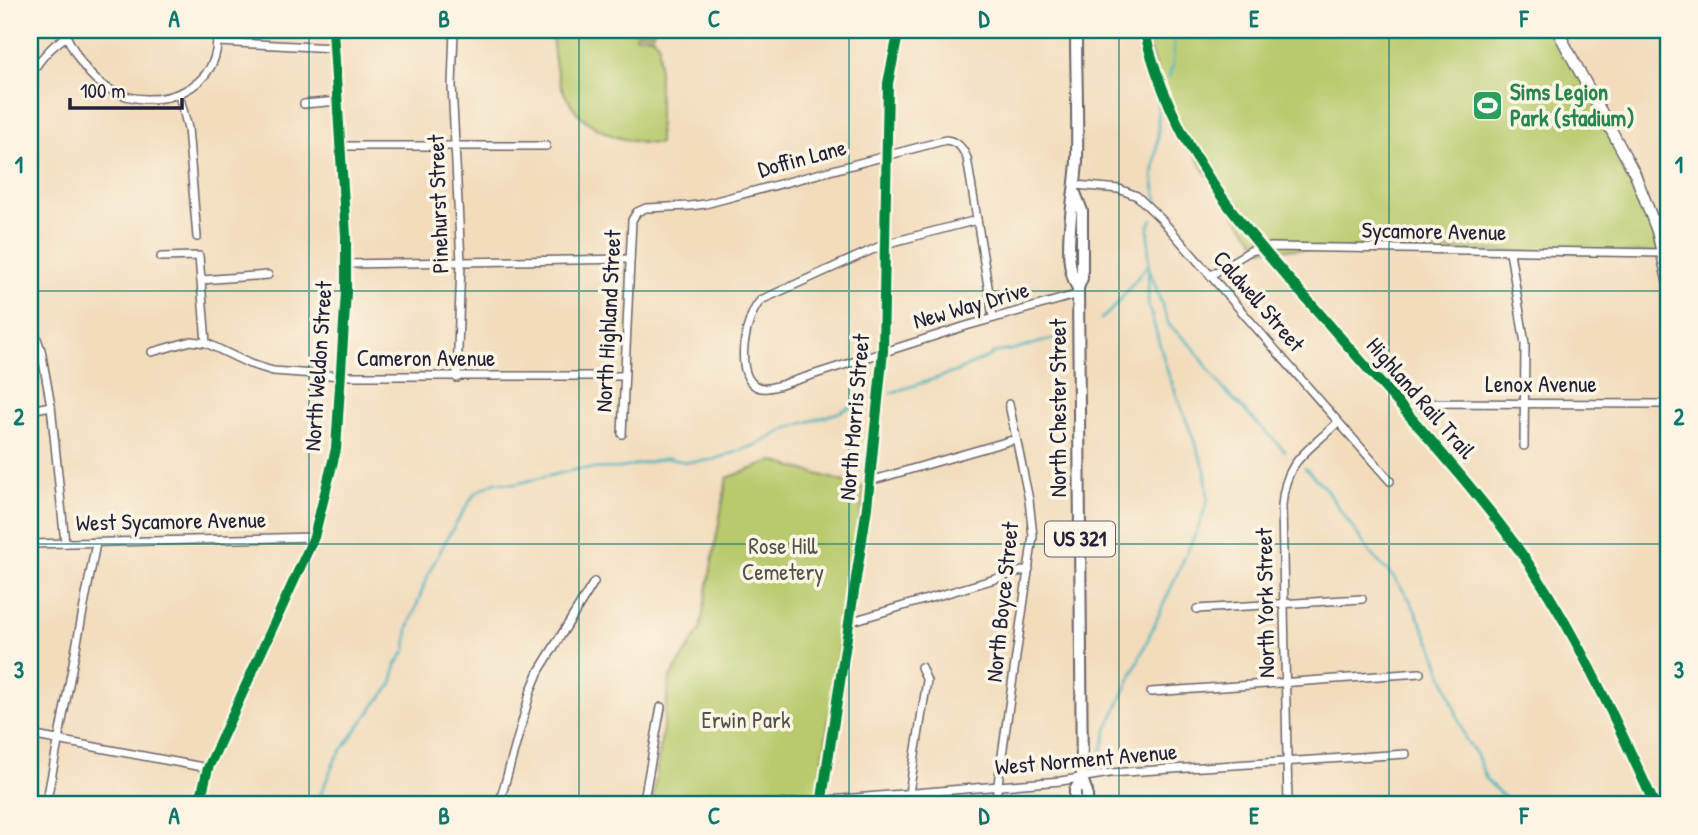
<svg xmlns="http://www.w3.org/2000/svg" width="1698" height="835" viewBox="0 0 1698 835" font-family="'Patrick Hand',sans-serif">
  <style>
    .green { fill: #b8ca6d; stroke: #6d7654; stroke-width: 2 }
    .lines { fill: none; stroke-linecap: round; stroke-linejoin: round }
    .stream { stroke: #42b1be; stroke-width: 2.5 }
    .street-casing { stroke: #6b6368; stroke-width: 10 }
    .secondary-casing { stroke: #6b6368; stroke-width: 13 }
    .primary-casing { stroke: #6b6368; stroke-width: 14 }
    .street { stroke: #fff; stroke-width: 7 }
    .secondary { stroke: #fff; stroke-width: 10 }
    .primary { stroke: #fff; stroke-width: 10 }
    .cycleway-casing { stroke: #fcf5e5; stroke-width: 15 }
    .cycleway { stroke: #00873e; stroke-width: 10 }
    .grid { fill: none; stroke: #0f766e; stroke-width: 2; stroke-opacity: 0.55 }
    .labels { text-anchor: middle; stroke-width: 7; stroke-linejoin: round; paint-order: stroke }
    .shield { fill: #fcf5e5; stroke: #63616e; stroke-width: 2 }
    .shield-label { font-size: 21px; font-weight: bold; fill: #22223b }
    .leisure-label { font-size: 23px; font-weight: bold; fill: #27864d; stroke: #fcf5e5; text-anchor: start }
    .street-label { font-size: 23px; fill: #22223b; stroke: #fcf5e5 }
    .park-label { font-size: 23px; fill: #4f544a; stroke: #fcf5e5 }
    .neatline { fill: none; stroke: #0f766e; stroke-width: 2.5 }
    .grid-label { font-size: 23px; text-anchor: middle; font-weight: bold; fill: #0f766e }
  </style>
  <rect width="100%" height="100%" fill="#fcf5e5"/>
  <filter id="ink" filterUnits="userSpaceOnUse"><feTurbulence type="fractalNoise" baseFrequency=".0143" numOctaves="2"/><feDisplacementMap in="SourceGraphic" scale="14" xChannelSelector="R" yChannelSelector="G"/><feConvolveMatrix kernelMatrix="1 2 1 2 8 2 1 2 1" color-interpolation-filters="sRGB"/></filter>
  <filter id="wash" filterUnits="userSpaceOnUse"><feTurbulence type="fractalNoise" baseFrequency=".00686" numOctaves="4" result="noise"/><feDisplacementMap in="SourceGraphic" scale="28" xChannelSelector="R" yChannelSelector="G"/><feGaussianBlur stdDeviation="1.57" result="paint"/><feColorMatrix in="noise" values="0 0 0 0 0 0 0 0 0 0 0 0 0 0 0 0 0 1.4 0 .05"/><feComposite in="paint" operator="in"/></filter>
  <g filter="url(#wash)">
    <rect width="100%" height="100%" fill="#f2dcbc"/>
    <g class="green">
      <path d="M557,30H654V33H636L635,36H652L659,44V144C620,143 580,129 563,90C555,73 554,53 552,35H556Z"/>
      <path d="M1144,30H1557L1611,127L1663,253L1262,249C1206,181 1166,116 1144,30Z"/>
      <polygon points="773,461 865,488 816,805 652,805 670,678 700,630 727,478"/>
    </g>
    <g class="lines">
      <g class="stream">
        <polyline points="1169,77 1173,65 1174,30"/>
        <polyline points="1158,208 1153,177 1158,136 1158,95"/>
        <polyline points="1149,268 1169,325 1193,347 1223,389 1285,451"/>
        <path d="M1101,319C1119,306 1131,283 1148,265"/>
        <polyline points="891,393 955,372 992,355 992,353 1012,350 1060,337"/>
        <polyline points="1305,468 1325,488 1371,554 1394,578 1410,600 1434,650 1466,740 1477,755 1486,779 1495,789 1514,805"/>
        <polyline points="1097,769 1107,730 1201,521 1208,499 1205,469 1168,373 1148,304 1149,225 1152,219"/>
        <polyline points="316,805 336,758 373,707 392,685 396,665 406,650 408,629 429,572 450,533 475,493 495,482 515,484 578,469 621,468 667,458 686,462 712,460 756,445 791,427 837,413 868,399"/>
        <polyline points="1060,805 1063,795"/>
      </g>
    </g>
  </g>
  <g filter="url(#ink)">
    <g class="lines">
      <defs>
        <g id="street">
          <path d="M63,30C75,52 86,77 109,89C155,115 226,89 216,30"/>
          <polyline points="454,30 452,85 461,262 457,378"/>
          <polyline points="218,42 334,48"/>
          <path d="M30,76C40,59 50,47 67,36"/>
          <polyline points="179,95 188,128 197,237"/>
          <polyline points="304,104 338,101"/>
          <polyline points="340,146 546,146"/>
          <polyline points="1076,185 1119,189 1137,196 1161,219 1390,481"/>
          <path d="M977,220L885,244L761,300C746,315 734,370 754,385C762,391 772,387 781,385L966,326L1079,294"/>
          <polyline points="1510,252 1525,344 1524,446"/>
          <polyline points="161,257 199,256 206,343"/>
          <polyline points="346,264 630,259"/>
          <polyline points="1211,275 1250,251 1271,247 1663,253"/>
          <polyline points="201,280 268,275"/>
          <polyline points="30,319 41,350 51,406 65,543"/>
          <polyline points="152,352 191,341 206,343 250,364 273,371 342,376 624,376"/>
          <polyline points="1413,400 1423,403 1668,404"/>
          <polyline points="30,410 51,406"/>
          <path d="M622,434L632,220L637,212L646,208L690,206L705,204L946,140C958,142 962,147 967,158L993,317"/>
          <polyline points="870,481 1016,439"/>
          <polyline points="30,544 314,537"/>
          <polyline points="1197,609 1362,599"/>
          <polyline points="849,622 1029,569"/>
          <polyline points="1151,692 1420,673"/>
          <polyline points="30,735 208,768"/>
          <polyline points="909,793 927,681 921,667"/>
          <polyline points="46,805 96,543"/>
          <polyline points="499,805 531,690 539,671 594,582"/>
          <polyline points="643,805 661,707"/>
          <polyline points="769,805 1061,781 1110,773 1406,754"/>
          <polyline points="821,805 867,507 883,351 888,83 899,30"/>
          <polyline points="995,805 1033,536 1029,500 1009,404"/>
          <path d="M1288,805L1282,506C1285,459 1308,452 1338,422"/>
        </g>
        <g id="secondary">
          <polyline points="1557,30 1635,174 1657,231 1668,280"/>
          <polyline points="199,805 208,768 314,537 336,449 346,292 346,236 333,30"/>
        </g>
        <g id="primary">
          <path d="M1076,30C1076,73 1078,117 1077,160C1076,194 1059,259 1078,288"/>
          <polyline points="1075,193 1082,211 1082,278 1078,288 1082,779 1087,792 1087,805"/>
          <polyline points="1075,805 1075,790 1082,779"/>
        </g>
      </defs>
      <use href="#street" class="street-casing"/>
      <use href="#secondary" class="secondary-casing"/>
      <use href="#primary" class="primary-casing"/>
      <use href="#street" class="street"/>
      <use href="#secondary" class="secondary"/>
      <use href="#primary" class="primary"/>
      <defs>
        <g id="cycleway">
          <path d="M1144,30C1175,154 1238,222 1320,314C1381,385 1445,453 1502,527C1568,612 1610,709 1655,805"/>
          <polyline points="199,805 208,768 314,537 336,449 346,292 346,236 333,30"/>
          <polyline points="821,805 867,507 883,351 888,83 899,30"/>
        </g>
      </defs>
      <use href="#cycleway" class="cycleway-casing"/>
      <use href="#cycleway" class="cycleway"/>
    </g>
  </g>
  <path class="grid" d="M309,30V805M579,30V805M849,30V805M1119,30V805M1389,30V805M30,291H1668M30,544H1668"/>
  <defs>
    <symbol id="stadium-square" viewBox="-11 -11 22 22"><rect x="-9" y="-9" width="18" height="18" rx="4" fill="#2e9e5b" stroke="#fcf5e5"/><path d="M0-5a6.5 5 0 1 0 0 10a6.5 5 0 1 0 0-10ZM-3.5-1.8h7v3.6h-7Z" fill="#fff"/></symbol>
  </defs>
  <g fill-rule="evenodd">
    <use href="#stadium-square" x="1470" y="88" width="35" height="35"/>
  </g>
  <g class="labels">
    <rect class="shield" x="1045" y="521.5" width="70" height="35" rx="5"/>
    <g class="shield-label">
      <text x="1080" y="546">US 321</text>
    </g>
    <g class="leisure-label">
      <text x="1510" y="100">Sims Legion<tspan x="1510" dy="26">Park (stadium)</tspan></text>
    </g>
    <g class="street-label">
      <text transform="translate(802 158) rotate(-15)" y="8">Doffin Lane</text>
      <text transform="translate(438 204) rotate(-92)" y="8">Pinehurst Street</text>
      <text transform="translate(1434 231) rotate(1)" y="8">Sycamore Avenue</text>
      <text transform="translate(1259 301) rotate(49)" y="8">Caldwell Street</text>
      <text transform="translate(971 305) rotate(-16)" y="8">New Way Drive</text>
      <text transform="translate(608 321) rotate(-87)" y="8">North Highland Street</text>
      <text x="426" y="366">Cameron Avenue</text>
      <text transform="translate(318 366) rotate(-86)" y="8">North Weldon Street</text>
      <text x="1541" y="392">Lenox Avenue</text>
      <text transform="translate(1421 398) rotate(49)" y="8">Highland Rail Trail</text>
      <text transform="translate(1058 408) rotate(-90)" y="8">North Chester Street</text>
      <text transform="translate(854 417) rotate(-85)" y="8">North Morris Street</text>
      <text transform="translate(171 521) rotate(-1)" y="8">West Sycamore Avenue</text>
      <text transform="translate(1002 602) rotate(-84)" y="8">North Boyce Street</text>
      <text transform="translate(1265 603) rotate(-91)" y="8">North York Street</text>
      <text transform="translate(1086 759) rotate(-5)" y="8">West Norment Avenue</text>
    </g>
    <g class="park-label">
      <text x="783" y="554">Rose Hill<tspan x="783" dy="26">Cemetery</tspan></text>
      <text x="746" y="728">Erwin Park</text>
    </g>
  </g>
  <rect width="1698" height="835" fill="none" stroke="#fcf5e5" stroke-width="77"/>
  <path d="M70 98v10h112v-10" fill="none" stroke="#22223b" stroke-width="3.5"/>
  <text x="80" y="98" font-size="21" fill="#22223b" stroke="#fcf5e5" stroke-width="5" paint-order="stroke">100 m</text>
  <rect x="38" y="38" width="1622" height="758" class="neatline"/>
  <g class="grid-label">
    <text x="174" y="27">A</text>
    <text x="444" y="27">B</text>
    <text x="714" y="27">C</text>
    <text x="984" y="27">D</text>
    <text x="1254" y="27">E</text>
    <text x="1524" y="27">F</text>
    <text x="19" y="173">1</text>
    <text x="1679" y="173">1</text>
    <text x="19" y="425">2</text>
    <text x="1679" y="425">2</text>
    <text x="19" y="678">3</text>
    <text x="1679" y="678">3</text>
    <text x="174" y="824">A</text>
    <text x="444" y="824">B</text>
    <text x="714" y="824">C</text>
    <text x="984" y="824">D</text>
    <text x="1254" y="824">E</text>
    <text x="1524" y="824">F</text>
  </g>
</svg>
